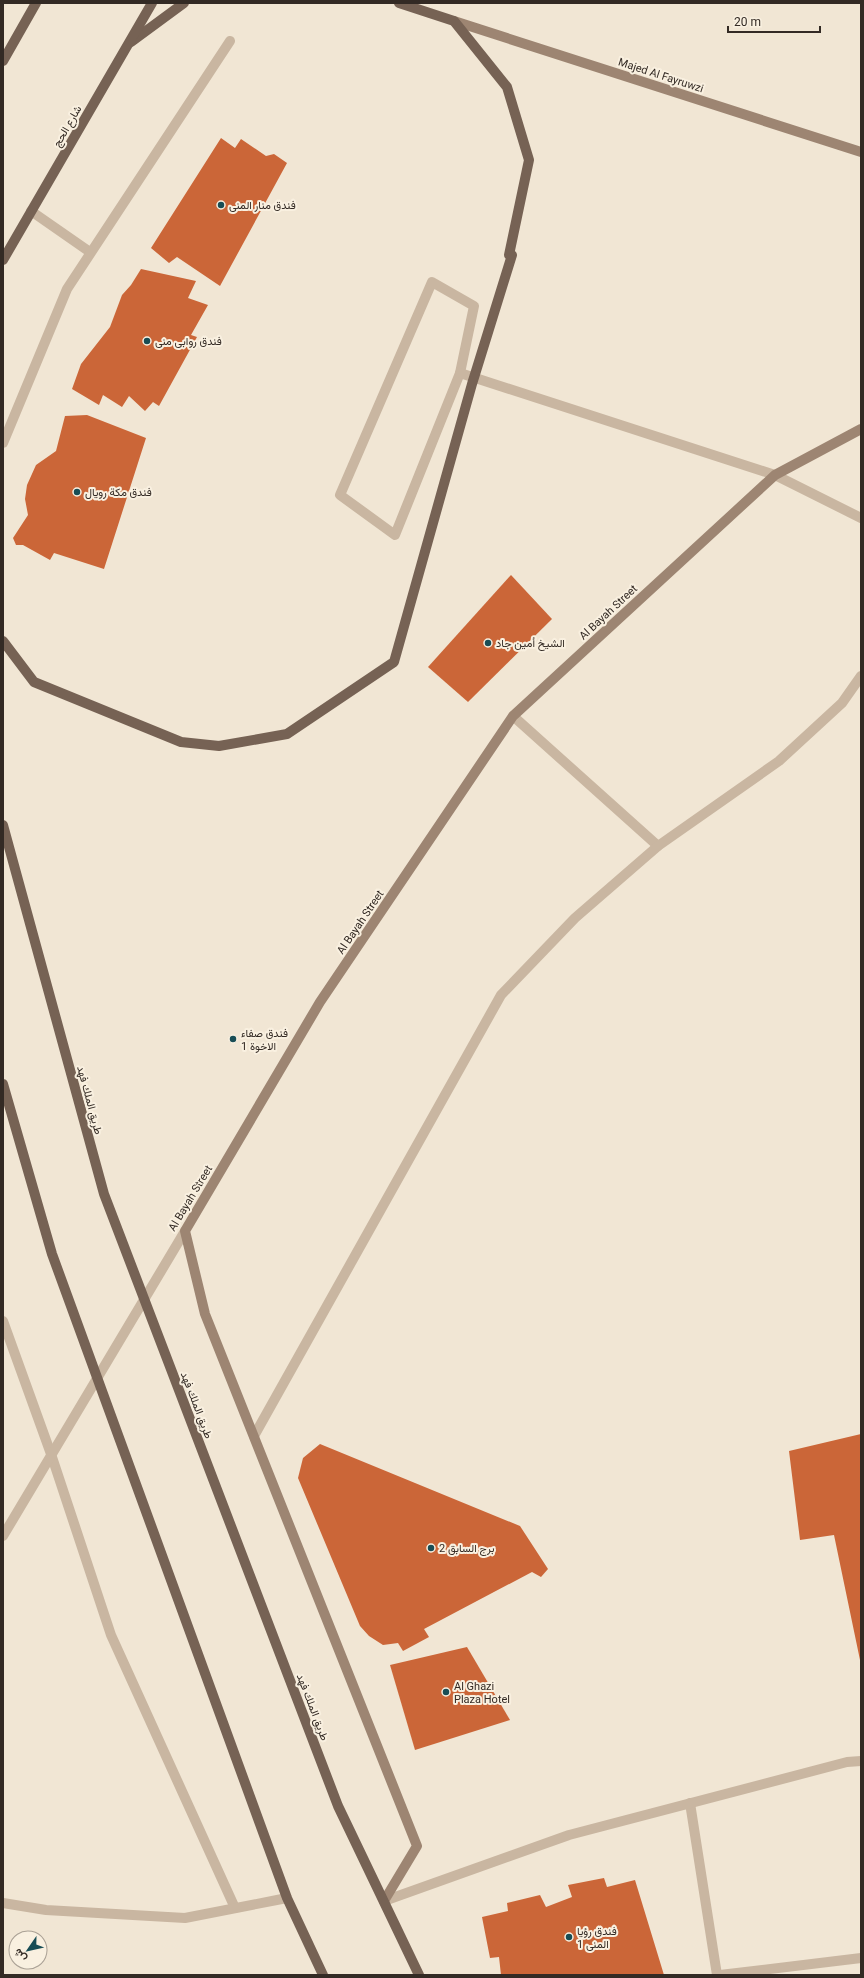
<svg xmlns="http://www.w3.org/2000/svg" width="864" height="1978" viewBox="0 0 864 1978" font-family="Roboto,Vazirmatn,sans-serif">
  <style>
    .building { fill: #cb6638 }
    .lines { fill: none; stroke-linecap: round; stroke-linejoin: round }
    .lane { stroke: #c9b6a1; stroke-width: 10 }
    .street { stroke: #c9b6a1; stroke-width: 10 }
    .secondary { stroke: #9d8572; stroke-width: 10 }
    .primary { stroke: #766254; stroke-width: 10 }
    .poi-dot { fill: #184d55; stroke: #f9f0e0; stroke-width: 1.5 }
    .labels { text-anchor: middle; stroke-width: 4; stroke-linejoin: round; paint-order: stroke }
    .street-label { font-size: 11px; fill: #332a24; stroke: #f9f0e0 }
    .poi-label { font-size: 11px; fill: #332a24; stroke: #f9f0e0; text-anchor: start }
  </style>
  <rect width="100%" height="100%" fill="#f1e6d4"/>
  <g class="building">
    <polygon points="221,138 235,148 241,139 266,156 274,154 287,163 220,286 177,257 169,263 151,248"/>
    <polygon points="141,269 196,281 188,298 208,305 191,335 197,337 159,406 153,402 145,411 129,396 122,407 103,395 99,405 72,389 81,364 110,327 122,295 131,285"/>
    <polygon points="87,415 146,438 104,569 54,553 50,560 23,545 16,545 13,538 28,515 25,499 27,485 36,465 56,451 65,416"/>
    <polygon points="511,575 552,619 468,702 428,667"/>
    <polygon points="861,1434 861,1660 860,1660 834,1535 800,1540 789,1451"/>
    <polygon points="320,1444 520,1526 548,1569 541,1577 532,1572 424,1629 429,1637 403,1651 398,1643 383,1645 369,1636 360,1626 298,1478 303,1458"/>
    <polygon points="467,1647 510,1720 415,1750 390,1665"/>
    <polygon points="604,1878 607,1887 635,1880 664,1975 501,1975 499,1957 490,1958 482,1917 508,1911 507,1903 540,1895 546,1907 572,1897 568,1885"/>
  </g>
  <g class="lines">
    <g class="lane">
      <polyline points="31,211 90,252"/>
      <polygon points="432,282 474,306 460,373 395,535 340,495"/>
    </g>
    <g class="street">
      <polyline points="460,373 775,475 861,518"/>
      <polyline points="3,443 67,289 230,41"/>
      <polyline points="513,716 658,846"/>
      <polyline points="3,1321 51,1454 111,1635 235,1908"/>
      <polyline points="254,1436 501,995 575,918 658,846 779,761 842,703 861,676"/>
      <polyline points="3,1536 185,1231"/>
      <polyline points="690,1803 717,1975"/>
      <polyline points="384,1901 569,1835 847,1762 861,1761"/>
      <polyline points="3,1903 46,1910 185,1918 287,1898"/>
      <polyline points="720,1975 861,1958"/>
    </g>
    <g class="secondary">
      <polyline points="454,21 861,152"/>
      <polyline points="384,1901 417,1846 205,1314 185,1231 320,1002 513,716 775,475 861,429"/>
    </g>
    <g class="primary">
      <polyline points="131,42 184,3"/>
      <polyline points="3,61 36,3"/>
      <polyline points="3,260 152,3"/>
      <polyline points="3,641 34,682 181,742 219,746 287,734 394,662 472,384 512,255 509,255 529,160 507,87 454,21 399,3"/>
      <polyline points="3,825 104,1194 338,1806 419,1975"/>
      <polyline points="3,1084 52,1254 287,1898 323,1975"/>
    </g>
  </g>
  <g class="poi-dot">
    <circle cx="221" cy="205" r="4"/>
    <circle cx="147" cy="341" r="4"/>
    <circle cx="77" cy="492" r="4"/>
    <circle cx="488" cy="643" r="4"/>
    <circle cx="233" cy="1039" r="4"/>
    <circle cx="431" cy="1548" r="4"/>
    <circle cx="446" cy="1692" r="4"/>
    <circle cx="569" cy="1937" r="4"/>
  </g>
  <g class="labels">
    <g class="street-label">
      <text transform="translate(661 75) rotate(18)" y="4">Majed Al Fayruwzi</text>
      <text transform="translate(67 126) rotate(-60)" y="4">شارع الحج</text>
      <text transform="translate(608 612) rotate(-43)" y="4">Al Bayah Street</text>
      <text transform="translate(360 922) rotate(-56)" y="4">Al Bayah Street</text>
      <text transform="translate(90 1100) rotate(75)" y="4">طريق الملك فهد</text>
      <text transform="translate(190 1198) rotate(-59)" y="4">Al Bayah Street</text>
      <text transform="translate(197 1405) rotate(69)" y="4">طريق الملك فهد</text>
      <text transform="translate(313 1707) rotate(69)" y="4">طريق الملك فهد</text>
    </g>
    <g class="poi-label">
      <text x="229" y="209">فندق منار المنى</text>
      <text x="155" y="345">فندق روابى منى</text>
      <text x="85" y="496">فندق مكة رويال</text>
      <text x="496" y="647">الشيخ أمين جاد</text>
      <text x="241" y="1037">فندق صفاء<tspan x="241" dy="13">الاخوة 1</tspan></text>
      <text x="439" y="1552">برج السابق 2</text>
      <text x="454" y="1690">Al Ghazi<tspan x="454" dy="13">Plaza Hotel</tspan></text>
      <text x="577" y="1935">فندق رؤيا<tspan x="577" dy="13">المنى 1</tspan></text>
    </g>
  </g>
  <rect width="864" height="1978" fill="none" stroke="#332a24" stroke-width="8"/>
  <g transform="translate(28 1950) rotate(236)"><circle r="19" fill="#f9f0e0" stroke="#aaa195"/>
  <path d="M0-3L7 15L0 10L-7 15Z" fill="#184d55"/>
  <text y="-6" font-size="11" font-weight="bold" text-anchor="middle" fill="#332a24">ش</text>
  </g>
  <path d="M728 26v6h92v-6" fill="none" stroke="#332a24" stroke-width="2"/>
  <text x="734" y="26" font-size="12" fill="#332a24" stroke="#f9f0e0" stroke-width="3" paint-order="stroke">20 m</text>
</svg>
